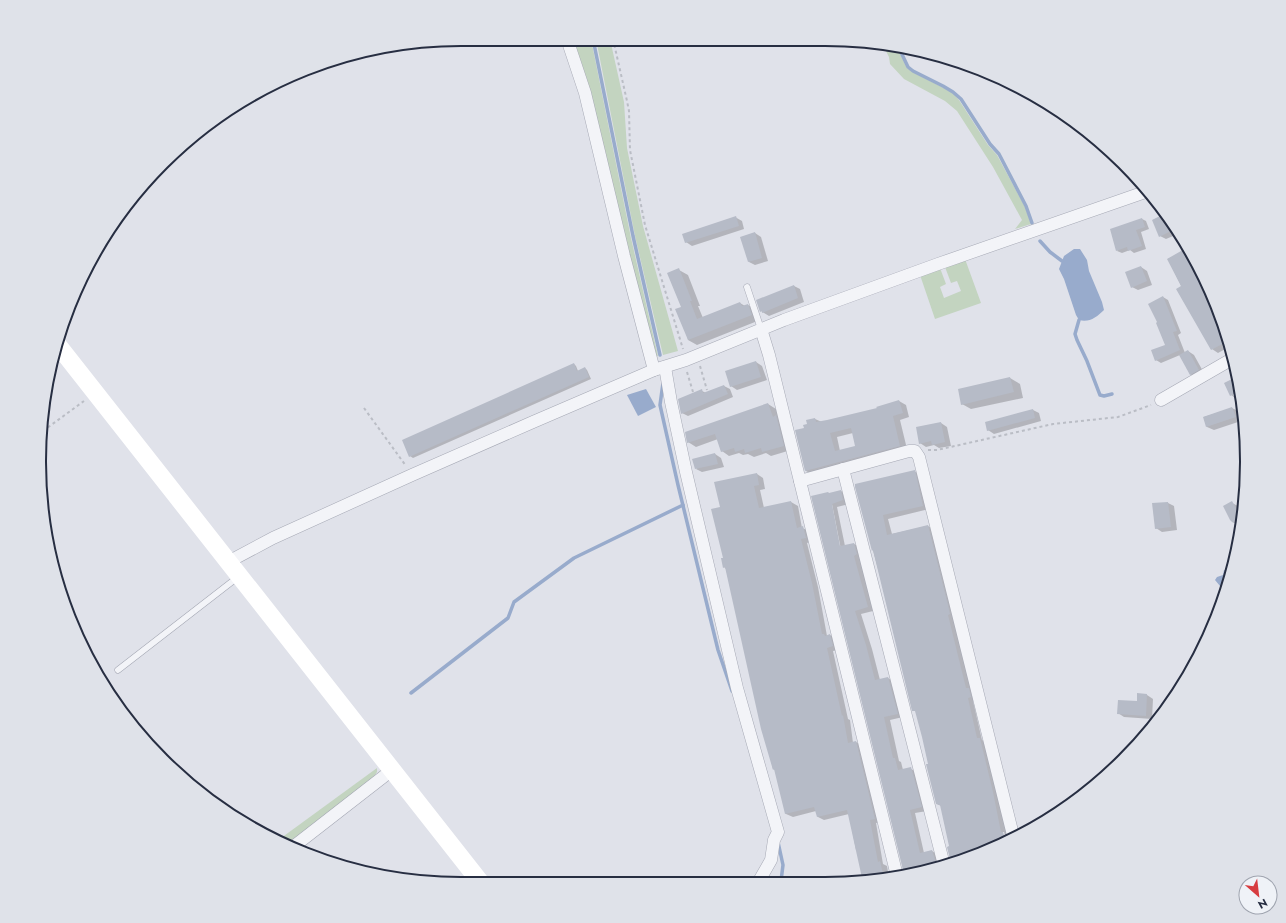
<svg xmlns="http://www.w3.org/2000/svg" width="1286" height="923" viewBox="0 0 1286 923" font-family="Jost,sans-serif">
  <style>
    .green { fill: #c3d4c0 }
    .water { fill: #98abcc }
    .shadow { fill: #0003; fill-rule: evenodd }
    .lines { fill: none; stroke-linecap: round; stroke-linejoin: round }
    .stream { stroke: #98abcc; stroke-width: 3.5 }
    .building { fill: #b6bbc7; fill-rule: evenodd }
    .lane-casing { stroke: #a5a8b4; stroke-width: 7 }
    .street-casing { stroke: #a5a8b4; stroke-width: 13 }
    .path { stroke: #babdc5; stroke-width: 2; stroke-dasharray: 3 3; stroke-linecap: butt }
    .lane { stroke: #f3f4f8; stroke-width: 6 }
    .street { stroke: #f3f4f8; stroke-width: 12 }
    .secondary { stroke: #fff; stroke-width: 18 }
    .rim { fill: none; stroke: #272e42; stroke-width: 2 }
  </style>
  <rect width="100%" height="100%" fill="#e0e2ea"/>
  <g class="green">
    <polygon points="571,39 591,39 631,238 658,356 655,357"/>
    <polygon points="596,39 610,39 624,102 627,148 643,226 678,351 663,355 635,236"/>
    <polygon points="883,45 896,46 907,68 913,72 942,87 953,93 959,100 988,145 997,155 1025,207 1031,224 1015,229 1022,220 993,167 957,111 945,101 904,79 890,64 889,57"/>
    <polygon points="965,259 981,303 935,319 920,275 940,268 946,284 940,287 944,298 961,291 957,281 951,283 945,267"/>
    <polygon points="377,768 377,772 373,778 288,845 277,841"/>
  </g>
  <g class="water">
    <path d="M1074,249H1080L1087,260L1089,271L1102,302L1104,310C1097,317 1089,323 1079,320L1076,315L1064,279L1059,269L1064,256Z"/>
    <polygon points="646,389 656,407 638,416 627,395"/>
    <polygon points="1224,570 1232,571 1225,592 1215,580 1217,577 1223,575"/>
  </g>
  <g class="shadow">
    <polygon points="1165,215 1178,234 1166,239 1160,236 1153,220"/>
    <polygon points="735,217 742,221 744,229 692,246 686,242"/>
    <polygon points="1142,219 1146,221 1149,229 1141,232 1146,249 1134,253 1130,250 1122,253 1117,251"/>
    <polygon points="755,233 761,237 768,261 755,265 749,262"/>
    <polygon points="1189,248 1225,326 1229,347 1218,353 1212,349 1168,259"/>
    <polygon points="1141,267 1147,271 1152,285 1138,290 1132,287"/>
    <polygon points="679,270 688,275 700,306 698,306 703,318 740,303 745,306 748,305 756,310 760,320 697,345 688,340 682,308"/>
    <polygon points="794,286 800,289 804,302 769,316 761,311"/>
    <polygon points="1163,297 1168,300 1181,333 1178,335 1185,353 1188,351 1194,355 1204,373 1197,378 1190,374 1180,355 1161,363 1156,360 1166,345"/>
    <polygon points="756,362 762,366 767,380 737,390 731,386"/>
    <polygon points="574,364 576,366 578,371 585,368 587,370 591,379 413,458 410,456"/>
    <polygon points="1010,378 1020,384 1023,398 971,409 962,404"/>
    <polygon points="1237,378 1240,390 1233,393 1233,396 1240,392 1241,397 1237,399 1231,395 1225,384"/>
    <polygon points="724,386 730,389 733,397 688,416 682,413 702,391 706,393"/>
    <path d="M899,401L906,405L909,417L900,420L907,449L813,475L806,471L805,428L808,425L807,421L815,419L822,422L878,409ZM853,433L856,447L840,451L837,437Z"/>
    <polygon points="768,404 776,409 791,450 771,456 766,453 754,457 748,454 743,455 739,453 729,456 722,451 718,439 696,447 688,442"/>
    <polygon points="1232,408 1238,411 1240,415 1244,412 1244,425 1241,421 1214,430 1207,427 1204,417"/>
    <polygon points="1033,410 1039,413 1041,421 994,434 988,430"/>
    <polygon points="941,423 947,427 951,446 939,448 934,445 926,447 920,443"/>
    <polygon points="715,454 721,458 724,467 702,472 696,469"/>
    <polygon points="914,471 921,475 929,509 888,519 892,534 928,526 934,530 977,700 973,701 982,740 986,742 1010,841 1007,842 1004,832 1002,832 1005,843 954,863 953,860 951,859 948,847 950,847 941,806 937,804 923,737 856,487"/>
    <polygon points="757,474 763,478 765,489 760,490 764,508 791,502 798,506 802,528 810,531 812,541 807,543 818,587 827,636 830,635 836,639 839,650 833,651 848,719 850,720 853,743 856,742 862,746 881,822 876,823 883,864 887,866 889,878 880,880 864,880 857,851 856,850 849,814 824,820 818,817 816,811 793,817 786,814 775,770 773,769 726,569 724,567 721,508"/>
    <polygon points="841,491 847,495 849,504 837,507 845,546 854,544 860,547 873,611 861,614 872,649 880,680 888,678 894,682 903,717 890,720 899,761 901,762 903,770 911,769 917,772 927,811 915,813 924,853 932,851 938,855 941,866 906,874 904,869 830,494"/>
    <polygon points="1168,503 1174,506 1177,530 1162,532 1156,528"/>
    <polygon points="1232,503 1238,506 1242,514 1240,525 1232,522"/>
    <polygon points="1138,695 1147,695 1153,699 1152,719 1124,717 1118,713 1138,702"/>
  </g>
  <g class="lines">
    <g class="stream">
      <polyline points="593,39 633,236 660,355"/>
      <polyline points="898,46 908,67 913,71 943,86 953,92 961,99 990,144 999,154 1026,206 1032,223"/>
      <polyline points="1040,241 1050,252 1062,261"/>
      <polyline points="1079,320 1075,334 1077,340 1087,361 1100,395 1104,396 1112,394"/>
      <polyline points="663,383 660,405 678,485 718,650 732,691"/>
      <polyline points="411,693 508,618 514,602 574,558 683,505"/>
      <polyline points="778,842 783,865 781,881"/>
    </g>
  </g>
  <g class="building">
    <polygon points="1164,214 1175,229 1159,237 1152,220"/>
    <polygon points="736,216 739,226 685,243 682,234"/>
    <polygon points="1142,218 1145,227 1136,230 1142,246 1128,251 1127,247 1116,251 1110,229"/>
    <polygon points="755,232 762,258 748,262 740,237"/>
    <polygon points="1188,247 1225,326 1228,341 1211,350 1176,289 1181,286 1167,259"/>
    <polygon points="1141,266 1147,281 1131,288 1125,272"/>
    <polygon points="679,268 692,301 690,301 697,319 740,302 742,306 748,304 752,315 688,340 675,309 681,307 667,273"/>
    <polygon points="794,285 798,298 762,313 762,311 760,312 756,300"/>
    <polygon points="1163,296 1177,331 1173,332 1180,350 1155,361 1151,350 1165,345 1156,323 1157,322 1148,304"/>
    <polygon points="1188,350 1199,370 1190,375 1179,355"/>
    <polygon points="756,361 761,377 730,387 725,371"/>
    <polygon points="574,363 577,371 585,367 589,377 409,457 402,440"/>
    <polygon points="1010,377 1014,392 961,405 958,389"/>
    <polygon points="1236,377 1240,391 1230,396 1224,383"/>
    <polygon points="724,385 728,394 681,414 678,399 702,389 703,393"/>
    <path d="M899,400L903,413L893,416L900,446L805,471L795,430L804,428L803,425L807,424L806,420L815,418L816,422L827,420L877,408L876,407ZM851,428L855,446L835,451L830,433Z"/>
    <polygon points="768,403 773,417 776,415 784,446 762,452 761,448 745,453 744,449 735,452 734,448 721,452 715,434 687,443 685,432"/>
    <polygon points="1232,407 1236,417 1206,427 1203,417"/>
    <polygon points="1033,409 1035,418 987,431 985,422"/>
    <polygon points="941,422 945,442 932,445 931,441 919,444 916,427"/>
    <polygon points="715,453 718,464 695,469 692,459"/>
    <polygon points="915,470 923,506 883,515 887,535 928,525 948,605 950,614 948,615 966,688 969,688 971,697 968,698 977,738 980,738 993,792 1001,832 1003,832 1006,843 991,849 950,859 947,847 949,846 940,805 936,804 926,764 928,764 922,737 915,711 912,711 873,550 872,551 855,487 855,484"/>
    <polygon points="757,473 759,485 754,486 759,508 791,501 797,528 803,526 806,538 801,539 812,583 822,634 824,634 825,636 830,634 833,646 827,648 842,716 843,715 848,743 856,741 875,819 870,820 878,862 880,861 883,874 862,878 847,810 817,817 814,807 785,814 774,769 773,770 761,729 725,567 723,568 721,558 723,558 711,509 720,507 714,482"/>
    <polygon points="841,490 843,500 832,504 840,546 854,543 857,554 854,556 868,607 855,611 866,645 875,680 888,677 898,714 884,717 893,758 895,758 898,770 911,767 922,807 910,810 920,853 932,850 936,863 903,870 811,496 828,492 829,493"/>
    <polygon points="1232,501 1240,515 1239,521 1237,523 1232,522 1230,520 1223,506"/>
    <polygon points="1168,502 1171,527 1155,529 1152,503"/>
    <polygon points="1137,693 1147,694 1146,716 1117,714 1118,700 1137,701"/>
  </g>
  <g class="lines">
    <defs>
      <g id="lane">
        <polyline points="747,287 761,329"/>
        <polyline points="118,670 238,577"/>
      </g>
      <g id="street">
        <polyline points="567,39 585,93 624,256 654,370"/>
        <polyline points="761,329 769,355 897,876"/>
        <polyline points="665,367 671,402 686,472 737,688 778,832 774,840 771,860 759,881"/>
        <polyline points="1161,400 1232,359"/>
        <polyline points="843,469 944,865"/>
        <polyline points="800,481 909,451 915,451 919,457 1014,839"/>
        <polyline points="228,562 273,538 412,475 533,422 654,370 686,360 784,320 938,264 1148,191"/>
        <polyline points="293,847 392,770"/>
      </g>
    </defs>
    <use href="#lane" class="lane-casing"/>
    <use href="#street" class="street-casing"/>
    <g class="path">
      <polyline points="613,39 627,101 629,111 630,150 645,225 683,349"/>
      <polyline points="700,366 707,390"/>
      <polyline points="687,372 693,392"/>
      <polyline points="364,408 406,466"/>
      <polyline points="43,431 84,401"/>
      <polyline points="928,450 937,450 1053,424 1118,417 1151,405"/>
    </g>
    <use href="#lane" class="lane"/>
    <use href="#street" class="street"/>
    <polyline class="secondary" points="57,344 481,883"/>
  </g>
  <path d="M0 0H1286V923H0ZM461 46H825A415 415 0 0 1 1240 461V462A415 415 0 0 1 825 877H461A415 415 0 0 1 46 462V461A415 415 0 0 1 461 46Z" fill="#dfe2e9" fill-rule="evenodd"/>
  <path class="rim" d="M461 46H825A415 415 0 0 1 1240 461V462A415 415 0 0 1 825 877H461A415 415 0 0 1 46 462V461A415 415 0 0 1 461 46Z"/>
  <g transform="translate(1258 895) rotate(152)"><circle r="19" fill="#eff2f7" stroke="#9fa4af"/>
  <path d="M0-3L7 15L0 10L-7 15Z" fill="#d73c40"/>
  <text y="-6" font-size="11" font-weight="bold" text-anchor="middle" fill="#272e42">N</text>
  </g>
</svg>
